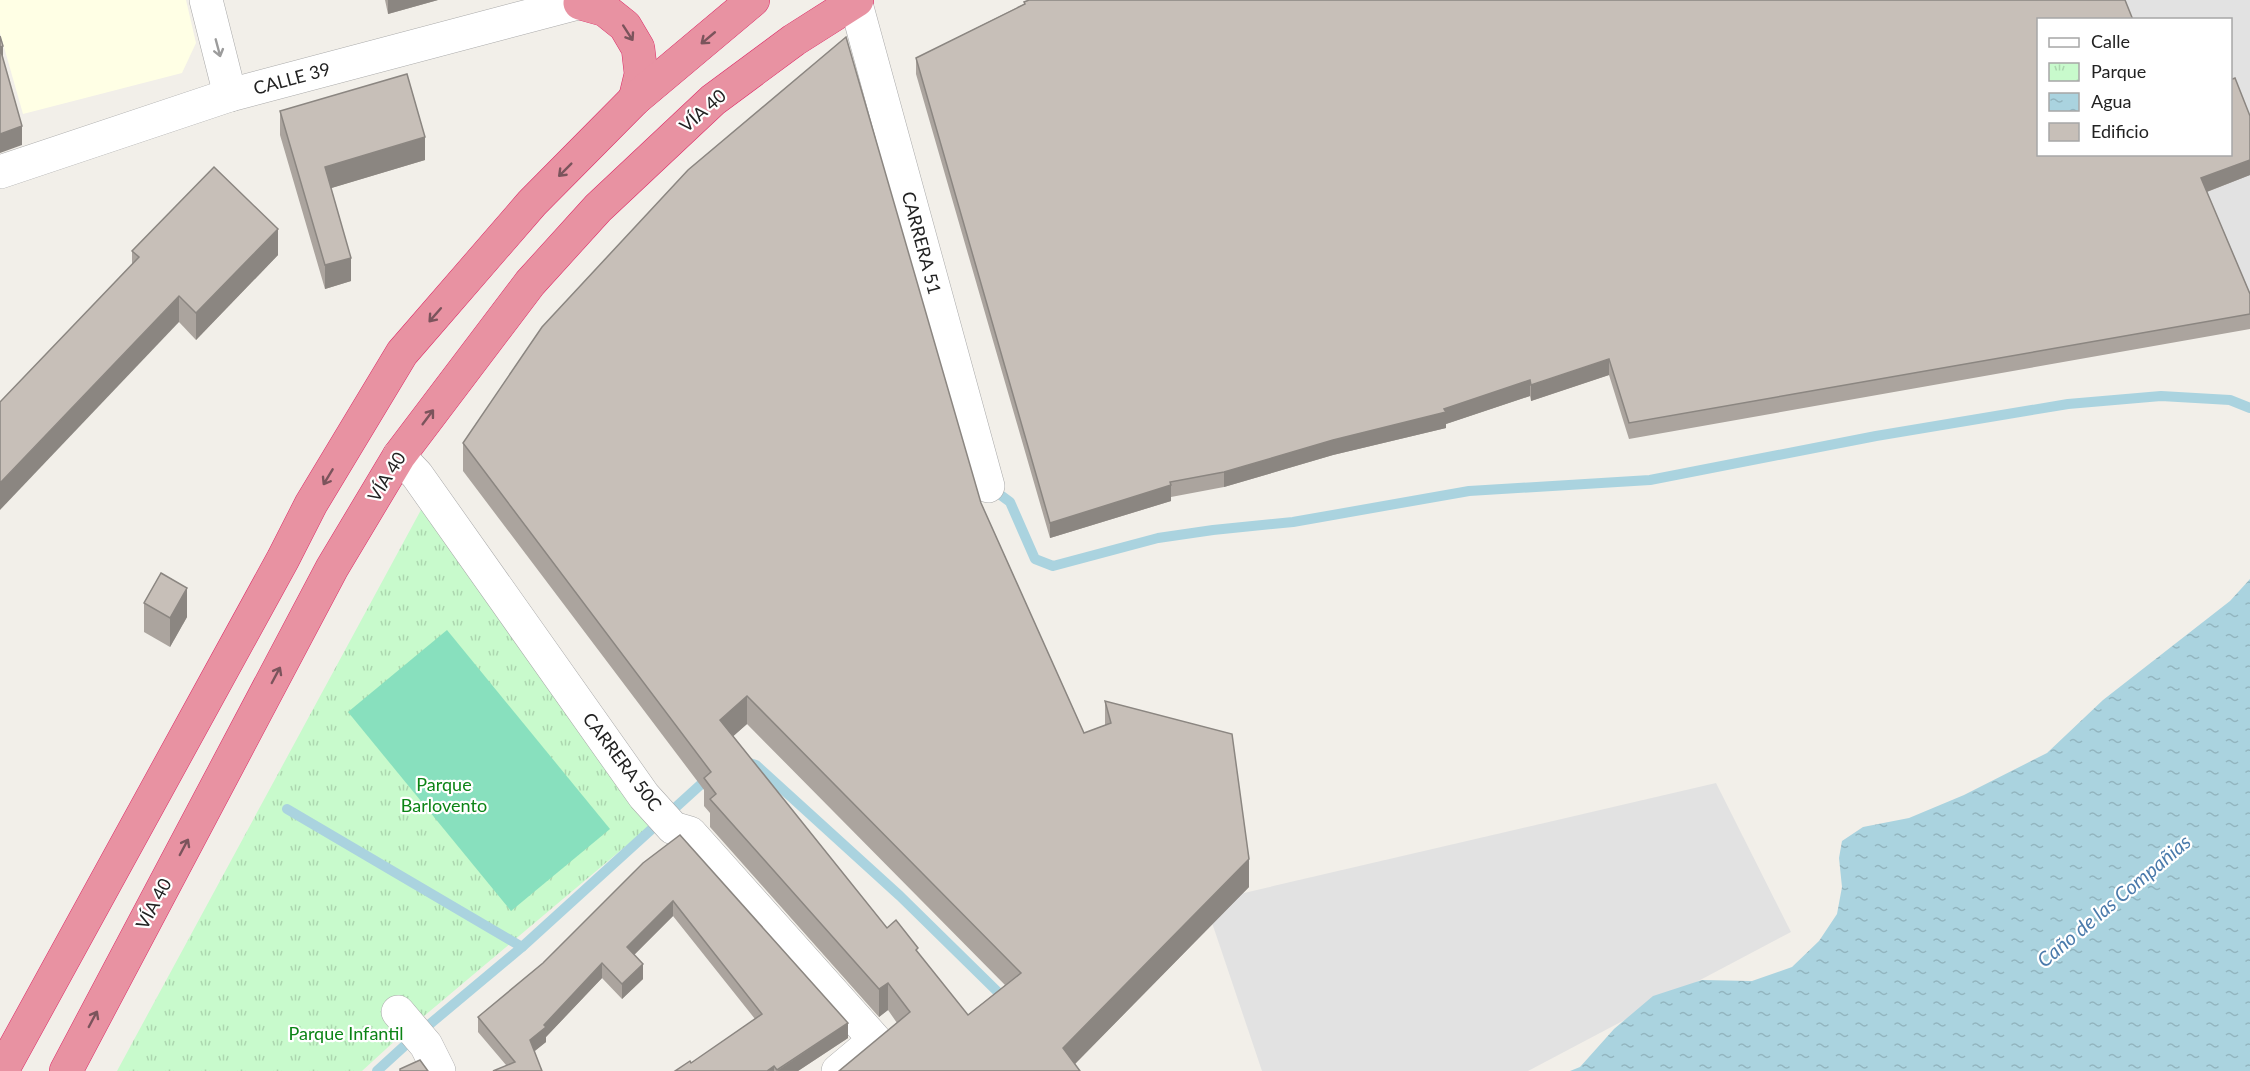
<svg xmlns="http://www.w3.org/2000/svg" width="2250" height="1071" viewBox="0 0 2250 1071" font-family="Lato,sans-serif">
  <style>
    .education { fill: #ffffe5 }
    .park { fill: url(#park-tufts) }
    .pitch { fill: #88e0be }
    .parking { fill: #e2e2e2 }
    .water { fill: url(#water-ripples) }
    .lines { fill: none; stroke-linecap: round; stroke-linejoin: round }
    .stream { stroke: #aad3df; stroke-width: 10 }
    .minor-casing { stroke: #a9a9a9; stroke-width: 34 }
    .highway-casing { stroke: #dc2a67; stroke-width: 34 }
    .minor { stroke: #fff; stroke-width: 33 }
    .highway { stroke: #e892a2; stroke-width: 33 }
    .wall { fill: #aba49e; fill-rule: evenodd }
    .shaded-wall { fill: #8b8681 }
    .building { fill: #c7bfb8; stroke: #8b8681; stroke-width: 1.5; fill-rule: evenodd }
    .oneway { stroke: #7b545c }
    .oneway2 { stroke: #9c9c9c }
    .labels { text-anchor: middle; stroke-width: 4.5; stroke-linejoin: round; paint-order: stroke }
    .street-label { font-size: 18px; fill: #222; stroke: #fff }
    .park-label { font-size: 18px; fill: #0c8416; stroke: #fff }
    .water-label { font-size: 20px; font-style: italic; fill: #4a7aab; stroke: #fff }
  </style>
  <defs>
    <pattern id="park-tufts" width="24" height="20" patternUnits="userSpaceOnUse" patternTransform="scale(1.5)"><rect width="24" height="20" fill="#c8facc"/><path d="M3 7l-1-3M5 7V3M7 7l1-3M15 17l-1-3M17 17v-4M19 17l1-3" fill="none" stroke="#acd6af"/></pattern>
    <pattern id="water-ripples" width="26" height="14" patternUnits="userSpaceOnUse" patternTransform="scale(1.5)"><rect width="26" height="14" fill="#aad3df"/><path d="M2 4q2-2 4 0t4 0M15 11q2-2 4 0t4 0" fill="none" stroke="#92b5bf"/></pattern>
  </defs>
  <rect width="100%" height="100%" fill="#f2efe9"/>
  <polygon class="education" points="0,0 186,0 196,43 182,73 23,114 0,33"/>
  <polygon class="park" points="422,508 658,819 398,1038 362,1071 117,1071"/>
  <polygon class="pitch" points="447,630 610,829 511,911 348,712"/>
  <g class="parking">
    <polygon points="2119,0 2250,0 2250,309 2184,155 2230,154 2230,20 2127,19"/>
    <polygon points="1716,783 1791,932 1528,1071 1262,1071 1205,902"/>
  </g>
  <polygon class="water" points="2250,579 2250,1071 1570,1071 1580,1067 1614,1029 1653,996 1702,980 1752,981 1792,967 1819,941 1837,914 1842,887 1839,858 1842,841 1863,827 1909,818 1964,795 2047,753 2103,700 2230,601"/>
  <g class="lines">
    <g class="stream">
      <polyline points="991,488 1010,502 1035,559 1053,566 1158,538 1213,530 1293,522 1469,491 1650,480 1876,436 2068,404 2161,396 2230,400 2250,408"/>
      <polyline points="743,761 756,765 900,896 1008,1002"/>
      <polyline points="287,809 522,947"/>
      <polyline points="377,1071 412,1039 522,947 709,777"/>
    </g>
    <defs>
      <g id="minor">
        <polyline points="206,0 230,95"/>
        <polyline points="855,0 988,486"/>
        <polyline points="0,172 230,95 589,0"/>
        <polyline points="399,456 417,475 644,796 673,828 690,833 875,1040 838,1071"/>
        <polyline points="398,1012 426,1045 439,1071"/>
      </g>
      <g id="highway">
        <polyline points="580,3 605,10 625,26 638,48 641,74 635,99"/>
        <polyline points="2,1071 283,559 311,504 402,353 532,203 635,99 753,0"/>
        <polyline points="66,1071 332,568 399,456 530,283 598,208 713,100 794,40 857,0"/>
      </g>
    </defs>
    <use href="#minor" class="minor-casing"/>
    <use href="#highway" class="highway-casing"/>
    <use href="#minor" class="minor"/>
    <use href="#highway" class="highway"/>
  </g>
  <g class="wall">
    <polygon points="385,0 438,0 388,14"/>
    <polygon points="1024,2 2038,154 2250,116 2250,175 2207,192 2250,294 2250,329 1629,439 1609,375 1531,401 1530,396 1446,424 1446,428 1333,455 1224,487 1171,497 1171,501 1050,538 916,74 916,58 1024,4"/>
    <polygon points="280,111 425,160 331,188 351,281 325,289 280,135"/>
    <polygon points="132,251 278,255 196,340 179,322 132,264"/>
    <path d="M463,443L981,503L1084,733L1105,725V701L1249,887L1075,1064L897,1023L888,1010L879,1017L710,827V813L704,806V790L463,471ZM747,724L1005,985L968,1015L887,928L733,736Z"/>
    <polygon points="144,603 187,617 170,647 144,632"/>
    <polygon points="643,863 848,1038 798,1071 675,1071 691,1063 755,1019 673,916 634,955 643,979 622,999 602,978 546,1037 546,1042 534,1051 542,1071 506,1065 478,1032 478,1017 543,963"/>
  </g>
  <g class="shaded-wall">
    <polygon points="388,0 438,0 388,14"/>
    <polygon points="3,46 3,65 0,47"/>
    <polygon points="22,126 22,145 0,153 0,134"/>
    <polygon points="425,137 425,160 325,190 325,167"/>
    <polygon points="2250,160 2250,175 2201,194 2201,178"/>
    <polygon points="278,229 278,255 196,340 196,313"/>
    <polygon points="351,258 351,281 325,289 325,265"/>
    <polygon points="179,296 179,322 0,510 0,483"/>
    <polygon points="1609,359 1609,375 1531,401 1531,385"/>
    <polygon points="1530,380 1530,396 1446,424 1446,428 1333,455 1224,487 1224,472 1333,440 1444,409"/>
    <polygon points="1171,485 1171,501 1050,538 1050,523"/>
    <polygon points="187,588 187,617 170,647 170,618"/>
    <polygon points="747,696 747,724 720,748 720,720"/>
    <polygon points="1249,859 1249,887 1068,1071 1063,1048"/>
    <polygon points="673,901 673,916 627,962 627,947"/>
    <polygon points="602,963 602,978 546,1037 546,1042 530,1055 530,1040"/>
    <polygon points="643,964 643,979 622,999 622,984"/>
    <polygon points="888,983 888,1010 879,1017 879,989"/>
    <polygon points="848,1023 848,1038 798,1071 777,1071"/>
    <polygon points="774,1066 774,1071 767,1071"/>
  </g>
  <g class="building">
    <polygon points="1029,0 2125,0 2133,20 2038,20 2038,154 2230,154 2230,80 2235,78 2250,116 2250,160 2201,178 2250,294 2250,314 1629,423 1609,359 1531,385 1530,380 1444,409 1446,412 1333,440 1224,472 1170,482 1171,485 1050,523 916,58 1025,4 1024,2"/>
    <polygon points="0,36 3,46 0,47"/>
    <path d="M846,37L981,503L1084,733L1111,723L1105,701L1232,734L1249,859L1063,1048L1080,1071H839L910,1012L888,983L879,989L710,799L716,794L704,778L711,772L463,443L542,327L688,170ZM747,696L1021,973L968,1015L916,950L918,948L896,920L887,928L720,720Z"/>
    <polygon points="0,48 22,126 0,134"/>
    <polygon points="407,74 425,137 325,167 351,258 325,265 280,111"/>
    <polygon points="214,167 278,229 196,313 179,296 0,483 0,402 139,257 132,251"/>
    <polygon points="161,573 187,588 170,618 144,603"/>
    <polygon points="680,835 848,1023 777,1070 774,1066 767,1071 675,1071 690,1061 691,1063 762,1014 673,901 627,947 643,964 622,984 602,963 544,1025 546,1027 530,1040 542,1071 493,1071 515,1062 478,1017 543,963 643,863"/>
    <polygon points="420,1060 428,1071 400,1071 400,1069"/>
  </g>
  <defs><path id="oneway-shaft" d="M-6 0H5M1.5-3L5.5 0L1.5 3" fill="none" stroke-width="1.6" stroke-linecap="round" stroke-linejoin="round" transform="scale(1.5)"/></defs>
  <g class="oneway">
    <use href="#oneway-shaft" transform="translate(628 33) rotate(57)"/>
    <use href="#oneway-shaft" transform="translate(708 38) rotate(140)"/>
    <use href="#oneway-shaft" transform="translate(565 170) rotate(135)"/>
    <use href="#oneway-shaft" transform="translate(435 315) rotate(131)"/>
    <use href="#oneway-shaft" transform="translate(428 417) rotate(-53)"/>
    <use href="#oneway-shaft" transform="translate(328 477) rotate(121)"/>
    <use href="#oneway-shaft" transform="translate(276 675) rotate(-62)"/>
    <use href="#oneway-shaft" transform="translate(184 847) rotate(-62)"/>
    <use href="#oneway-shaft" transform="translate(93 1019) rotate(-62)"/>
  </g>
  <use class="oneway2" href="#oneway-shaft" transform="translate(218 48) rotate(75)"/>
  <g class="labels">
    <g class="street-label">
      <text transform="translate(292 79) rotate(-15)" y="6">CALLE 39</text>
      <text transform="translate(703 111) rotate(-41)" y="6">VÍA 40</text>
      <text transform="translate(921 243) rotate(75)" y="6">CARRERA 51</text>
      <text transform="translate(387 477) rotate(-58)" y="6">VÍA 40</text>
      <text transform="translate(622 762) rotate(53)" y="6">CARRERA 50C</text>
      <text transform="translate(154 904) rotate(-62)" y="6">VÍA 40</text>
    </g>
    <g class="park-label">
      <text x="444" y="791">Parque<tspan x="444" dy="21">Barlovento</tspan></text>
      <text x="346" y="1040">Parque Infantil</text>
    </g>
    <g class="water-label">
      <text transform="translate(2114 901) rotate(-40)" y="7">Caño de las Compañias</text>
    </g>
  </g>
  <rect x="2037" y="18" width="195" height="138" fill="#ffffff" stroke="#a7a7a7" stroke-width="1.5"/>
  <rect x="2049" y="38" width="30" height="9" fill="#ffffff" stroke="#a7a7a7" stroke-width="1.5"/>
  <text x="2091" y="48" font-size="18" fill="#222222">Calle</text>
  <rect x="2049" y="63" width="30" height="18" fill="url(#park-tufts)" stroke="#a7a7a7" stroke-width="1.5"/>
  <text x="2091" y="78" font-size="18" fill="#222222">Parque</text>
  <rect x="2049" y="93" width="30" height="18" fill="url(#water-ripples)" stroke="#a7a7a7" stroke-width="1.5"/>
  <text x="2091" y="108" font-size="18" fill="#222222">Agua</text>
  <rect x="2049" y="123" width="30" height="18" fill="#c7bfb8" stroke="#a7a7a7" stroke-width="1.5"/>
  <text x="2091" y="138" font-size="18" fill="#222222">Edificio</text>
</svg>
